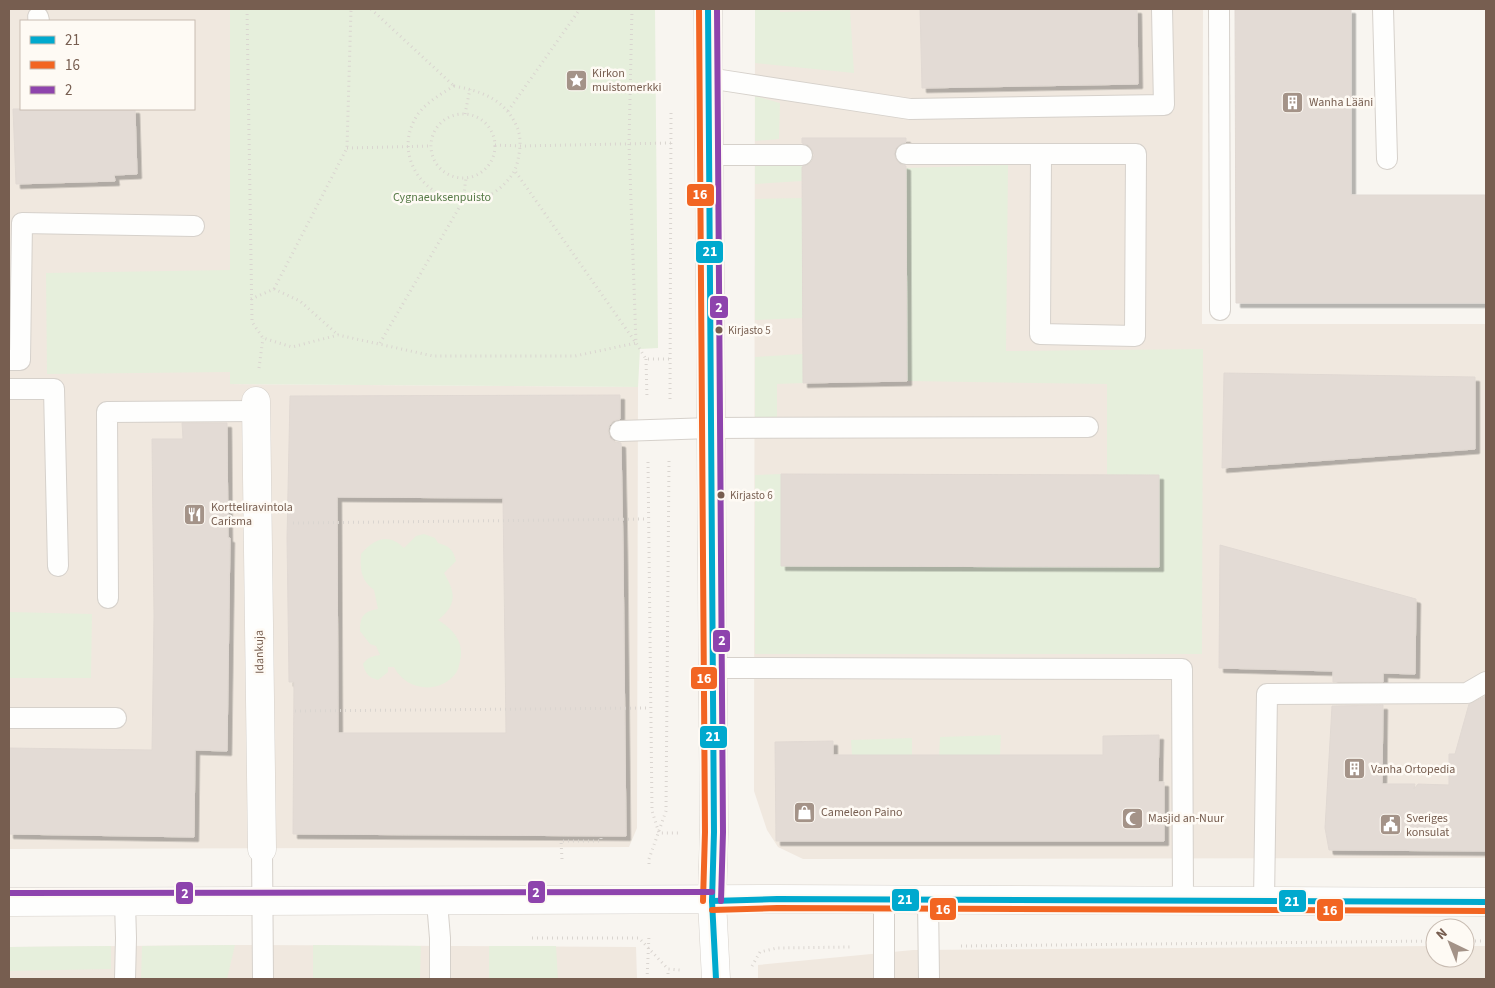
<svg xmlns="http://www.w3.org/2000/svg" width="1495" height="988" viewBox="0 0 1495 988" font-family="'Source Sans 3',sans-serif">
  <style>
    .residential { fill: #f0e8df; fill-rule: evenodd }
    .green { fill: #e6efdc }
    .building { fill: #e3dbd5; stroke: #e1d9d3; fill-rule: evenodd; filter: url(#shadow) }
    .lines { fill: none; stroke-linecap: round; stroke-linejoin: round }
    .lane-casing { stroke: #d6d1cb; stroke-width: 22 }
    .street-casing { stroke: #d6d1cb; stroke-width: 29 }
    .secondary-casing { stroke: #d6d1cb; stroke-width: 29 }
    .path { stroke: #dad5d0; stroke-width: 3; stroke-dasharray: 1 4; stroke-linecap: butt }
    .lane { stroke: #fefefd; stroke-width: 20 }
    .street { stroke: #fefefd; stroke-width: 28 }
    .secondary { stroke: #fefefd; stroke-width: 28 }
    .bus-1-casing { stroke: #fefaf4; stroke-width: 10 }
    .bus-2-casing { stroke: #fefaf4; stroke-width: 10 }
    .bus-3-casing { stroke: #fefaf4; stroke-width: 10 }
    .bus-1 { stroke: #00a9ce; stroke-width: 6 }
    .bus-2 { stroke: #f26522; stroke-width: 6 }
    .bus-3 { stroke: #8e44ad; stroke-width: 6 }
    .bus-dot { fill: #775e50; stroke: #fefaf4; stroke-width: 2 }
    .labels { text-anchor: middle; stroke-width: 5; stroke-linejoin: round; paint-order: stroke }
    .bus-label { font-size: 11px; fill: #775e50; stroke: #fefaf4; text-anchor: start }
    .poi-label { font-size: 12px; fill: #775e50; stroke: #fefaf4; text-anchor: start }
    .park-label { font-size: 12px; fill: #577b48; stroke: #fefaf4 }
    .street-label { font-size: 12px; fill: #775e50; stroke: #fefaf4 }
    .line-badge { stroke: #fefaf4; stroke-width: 2 }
    .badge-label { font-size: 14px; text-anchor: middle; font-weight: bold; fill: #fff }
  </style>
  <defs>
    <filter id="shadow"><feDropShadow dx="4.5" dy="4.5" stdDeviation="0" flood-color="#0004"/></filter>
  </defs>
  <rect width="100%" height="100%" fill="#f8f5f0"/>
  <g class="residential">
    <path d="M9,9H232L230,384L638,387L637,828L629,847L9,849ZM21,21H194V109H21Z"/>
    <polygon points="755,9 1203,9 1202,324 1486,324 1486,858 803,859 778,847 767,830 754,791"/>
    <polygon points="237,945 636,947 637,979 9,979 9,947"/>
    <polygon points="1435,946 1435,958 1465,958 1465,946 1486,946 1486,979 758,979 758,965 913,950"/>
  </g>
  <g class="green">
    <polygon points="230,9 655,9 658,348 640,349 638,387 230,384 230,372 47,374 46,273 230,270"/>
    <polygon points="755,9 780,9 780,12 850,10 854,73 755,63"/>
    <polygon points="755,96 780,103 779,139 755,141"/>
    <polygon points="802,165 802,181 755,184 755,166"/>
    <polygon points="1008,165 1006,351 1203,349 1202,654 755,654 755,475 781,474 781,566 1159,567 1159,476 1107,475 1107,384 907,381 906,168"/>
    <polygon points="802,198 803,318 755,320 755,199"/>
    <polygon points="803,354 803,383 777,384 777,418 755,418 755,357"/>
    <path d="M424,534L435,538L438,543C449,546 453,549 456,561L444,573C456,593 457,605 438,620C455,630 466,645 459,665C459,667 457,672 456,673C439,695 406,691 394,667H388V672L378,680C369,678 365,673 363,664C368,657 373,656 380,655L376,646L370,644L360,631C360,616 364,611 378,609L374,590C361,580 360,570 361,554C373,539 389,532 404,548L416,536Z"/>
    <polygon points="9,612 92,614 91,678 9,678"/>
    <polygon points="1001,735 1000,755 939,755 940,737"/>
    <polygon points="912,738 912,755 852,755 851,740"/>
    <polygon points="235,945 227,979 141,979 142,946"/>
    <polygon points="313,945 421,946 420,979 313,979"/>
    <polygon points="111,946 111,969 9,971 9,947"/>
    <polygon points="489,946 556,946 558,979 489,979"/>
  </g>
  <g class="building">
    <polygon points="920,9 1137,9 1138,84 922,88"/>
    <polygon points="1235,9 1351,9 1351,195 1486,195 1486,303 1236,303"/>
    <polygon points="13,109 135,109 137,174 114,175 115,181 16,184"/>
    <polygon points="802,138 906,138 906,142 901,144 896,148 894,154 896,159 900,164 906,166 907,381 803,383 802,167 807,165 812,161 814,155 812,150 808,145 802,143"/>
    <polygon points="1224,373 1475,377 1475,449 1222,468"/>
    <path d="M620,395V419L613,421L609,426L608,431L610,438L615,442L621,443L623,548L626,836L293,834L294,682H289L287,538L290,396ZM337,497L503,498L506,733H338Z"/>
    <polygon points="182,423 227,423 228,538 230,538 227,751 195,750 194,837 9,834 9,748 152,750 154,616 152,439 183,439"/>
    <polygon points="781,474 1159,475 1159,567 781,566"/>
    <polygon points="1220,545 1416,599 1415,674 1383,673 1383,682 1333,682 1333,671 1219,668"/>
    <polygon points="1486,696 1486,851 1329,850 1325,828 1332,706 1383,705 1382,784 1415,784 1414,789 1418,784 1449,785 1449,754 1455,754 1469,704"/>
    <polygon points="1159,735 1158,782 1164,782 1164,841 776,841 775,742 833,741 833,755 1103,755 1103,736"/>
  </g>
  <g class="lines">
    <defs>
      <g id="lane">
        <polyline points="1219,9 1220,310"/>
        <polyline points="1383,9 1387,159"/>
        <polyline points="38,17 39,21"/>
        <polyline points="708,78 910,109 1164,105 1162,9"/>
        <polyline points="906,154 1041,154 1040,334 1135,336 1136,154 1041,154"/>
        <polyline points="709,155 802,155"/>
        <polyline points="9,360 20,360 22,223 194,226"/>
        <polyline points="9,389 54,389 58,566"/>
        <polyline points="620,431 711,428 1088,427"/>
        <polyline points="108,598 107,412 256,411"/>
        <polyline points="713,668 1182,669 1183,901"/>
        <polyline points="9,718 116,718"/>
        <polyline points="262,849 263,979"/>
        <polyline points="928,900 929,979"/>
        <polyline points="1264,901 1267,694 1467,693 1486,682"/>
        <polyline points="437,902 440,938 440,979"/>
        <polyline points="125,979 126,938 125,902"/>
        <polyline points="884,979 884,900"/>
      </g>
      <g id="street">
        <polyline points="708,9 714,832 712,901 716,979"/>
        <polyline points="256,401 262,849"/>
      </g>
      <polyline id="secondary" points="9,902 777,899 1486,902"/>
    </defs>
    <use href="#lane" class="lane-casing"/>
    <use href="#street" class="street-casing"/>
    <use href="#secondary" class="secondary-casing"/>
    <g class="path">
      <polyline points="247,9 252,322 263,338 292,347 338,335 433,356 575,356 636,343 515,171"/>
      <polyline points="371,9 454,86"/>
      <polyline points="632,9 629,144 636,343 646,359 670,359"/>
      <path d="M454,86C481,91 505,99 517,127C522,139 520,151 517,164C514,174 508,181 500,188C452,228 382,167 418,114C427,102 441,94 454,86Z"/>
      <polyline points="508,111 580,9"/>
      <polyline points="465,114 470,89"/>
      <circle cx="463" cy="146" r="32"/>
      <polyline points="495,145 521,146 671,143"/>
      <polyline points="347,148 432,146"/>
      <polyline points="274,289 347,148 351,9"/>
      <polyline points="251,299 274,289 300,301 337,334"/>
      <polyline points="380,343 463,201 466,178"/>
      <polyline points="646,359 647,398"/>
      <polyline points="259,368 263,338"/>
      <polyline points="670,399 671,113"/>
      <polyline points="648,462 652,811 659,833 678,833"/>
      <polyline points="293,523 648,519"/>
      <polyline points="295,711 650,708"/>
      <polyline points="562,859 561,841 601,841 601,836"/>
      <polyline points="649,864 649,859 666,811 669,460"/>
      <polyline points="532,938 639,938 668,969 680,970"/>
      <polyline points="1465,941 1486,941"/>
      <polyline points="961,946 1435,941"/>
      <polyline points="752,966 760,952 777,948 852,947"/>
      <polyline points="647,979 649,935"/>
      <polyline points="668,979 668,969"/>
    </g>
    <use href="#lane" class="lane"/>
    <use href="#street" class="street"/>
    <use href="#secondary" class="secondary"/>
    <defs>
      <g id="bus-1">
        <polyline points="708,9 714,832 712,901 716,979"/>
        <polyline points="712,901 777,899 1486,902"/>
      </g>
      <g id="bus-2">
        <polyline points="699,9 705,832 703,901"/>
        <polyline points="712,910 777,908 1486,911"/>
      </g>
      <g id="bus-3">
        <polyline points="717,9 723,832 721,901"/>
        <polyline points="9,893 712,892"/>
      </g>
    </defs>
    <use href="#bus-1" class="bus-1-casing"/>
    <use href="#bus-2" class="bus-2-casing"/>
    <use href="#bus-3" class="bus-3-casing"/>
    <use href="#bus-1" class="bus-1"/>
    <use href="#bus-2" class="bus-2"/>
    <use href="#bus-3" class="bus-3"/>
  </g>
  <defs>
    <symbol id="sight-square" viewBox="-11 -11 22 22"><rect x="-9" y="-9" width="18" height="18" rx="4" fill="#a49388" stroke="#fefaf4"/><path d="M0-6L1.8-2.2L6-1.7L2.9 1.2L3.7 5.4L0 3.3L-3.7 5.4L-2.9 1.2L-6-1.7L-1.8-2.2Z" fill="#fff"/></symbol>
    <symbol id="building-square" viewBox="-11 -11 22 22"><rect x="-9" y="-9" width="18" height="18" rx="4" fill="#a49388" stroke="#fefaf4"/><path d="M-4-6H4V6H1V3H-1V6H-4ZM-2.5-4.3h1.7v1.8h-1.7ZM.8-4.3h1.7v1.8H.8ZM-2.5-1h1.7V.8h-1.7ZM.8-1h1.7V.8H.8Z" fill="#fff"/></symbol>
    <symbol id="restaurant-square" viewBox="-11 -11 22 22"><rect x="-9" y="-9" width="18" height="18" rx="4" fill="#a49388" stroke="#fefaf4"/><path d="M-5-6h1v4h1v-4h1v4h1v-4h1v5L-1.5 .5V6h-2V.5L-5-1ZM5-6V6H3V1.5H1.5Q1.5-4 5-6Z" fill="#fff"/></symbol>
    <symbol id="shop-square" viewBox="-11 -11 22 22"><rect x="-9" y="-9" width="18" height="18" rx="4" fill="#a49388" stroke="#fefaf4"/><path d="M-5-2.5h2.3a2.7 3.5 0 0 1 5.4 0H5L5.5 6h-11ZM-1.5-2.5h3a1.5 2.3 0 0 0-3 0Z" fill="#fff"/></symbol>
    <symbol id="mosque-square" viewBox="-11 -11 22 22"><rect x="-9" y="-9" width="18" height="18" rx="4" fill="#a49388" stroke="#fefaf4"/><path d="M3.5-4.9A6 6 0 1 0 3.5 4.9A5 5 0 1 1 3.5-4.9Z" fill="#fff"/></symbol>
    <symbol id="civic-square" viewBox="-11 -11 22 22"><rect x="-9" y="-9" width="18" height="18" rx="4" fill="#a49388" stroke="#fefaf4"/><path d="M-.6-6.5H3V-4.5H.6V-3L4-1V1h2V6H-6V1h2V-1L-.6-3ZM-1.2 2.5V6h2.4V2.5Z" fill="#fff"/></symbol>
  </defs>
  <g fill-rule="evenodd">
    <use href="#sight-square" x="564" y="68" width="25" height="25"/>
    <use href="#building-square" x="1280" y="90" width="25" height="25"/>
    <use href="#restaurant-square" x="182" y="502" width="25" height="25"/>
    <use href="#building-square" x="1342" y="756" width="25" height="25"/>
    <use href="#shop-square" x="792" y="800" width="25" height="25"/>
    <use href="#mosque-square" x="1120" y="806" width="25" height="25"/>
    <use href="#civic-square" x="1378" y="812" width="25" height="25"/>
  </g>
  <g class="bus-dot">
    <circle cx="719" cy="330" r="4.5"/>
    <circle cx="721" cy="495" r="4.5"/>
  </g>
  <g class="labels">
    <g class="bus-label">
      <text x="728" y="334">Kirjasto 5</text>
      <text x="730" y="499">Kirjasto 6</text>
    </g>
    <g class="poi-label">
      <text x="592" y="77">Kirkon<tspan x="592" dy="14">muistomerkki</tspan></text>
      <text x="1309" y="106">Wanha Lääni</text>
      <text x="211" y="511">Kortteliravintola<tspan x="211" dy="14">Carisma</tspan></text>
      <text x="1371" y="773">Vanha Ortopedia</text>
      <text x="821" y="816">Cameleon Paino</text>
      <text x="1148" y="822">Masjid an-Nuur</text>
      <text x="1406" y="822">Sveriges<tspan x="1406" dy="14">konsulat</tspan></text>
    </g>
    <g class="park-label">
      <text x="442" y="201">Cygnaeuksenpuisto</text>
    </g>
    <g class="street-label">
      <text transform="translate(259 652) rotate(-91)" y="4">Idankuja</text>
    </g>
  </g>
  <g class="line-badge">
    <rect x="686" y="183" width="29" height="24" rx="5" fill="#f26522"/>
    <rect x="695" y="240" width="29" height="24" rx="5" fill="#00a9ce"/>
    <rect x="709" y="295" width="20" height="24" rx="5" fill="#8e44ad"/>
    <rect x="712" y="629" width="19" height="24" rx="5" fill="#8e44ad"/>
    <rect x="690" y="666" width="28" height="24" rx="5" fill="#f26522"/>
    <rect x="699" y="725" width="29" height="24" rx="5" fill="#00a9ce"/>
    <rect x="527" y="880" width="19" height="24" rx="5" fill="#8e44ad"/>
    <rect x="175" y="881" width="19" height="24" rx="5" fill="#8e44ad"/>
    <rect x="891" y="888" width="29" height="24" rx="5" fill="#00a9ce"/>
    <rect x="1278" y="889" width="29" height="24" rx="5" fill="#00a9ce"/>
    <rect x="929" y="897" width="28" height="24" rx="5" fill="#f26522"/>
    <rect x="1316" y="898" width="28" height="24" rx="5" fill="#f26522"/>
  </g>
  <g class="badge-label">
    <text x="700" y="199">16</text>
    <text x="710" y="256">21</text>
    <text x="719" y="312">2</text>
    <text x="722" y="645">2</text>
    <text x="704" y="683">16</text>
    <text x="713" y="741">21</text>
    <text x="536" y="897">2</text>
    <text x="185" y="898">2</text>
    <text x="905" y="904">21</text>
    <text x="1292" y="906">21</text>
    <text x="943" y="914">16</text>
    <text x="1330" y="915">16</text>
  </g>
  <rect width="1495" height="988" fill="none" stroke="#775e50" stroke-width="20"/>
  <rect x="20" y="20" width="175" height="90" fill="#fefaf4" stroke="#c8bcb2"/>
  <rect x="30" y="36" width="25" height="8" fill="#00a9ce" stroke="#c8bcb2"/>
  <text x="65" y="45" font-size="15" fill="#775e50">21</text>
  <rect x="30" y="61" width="25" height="8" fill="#f26522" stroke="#c8bcb2"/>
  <text x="65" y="70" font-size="15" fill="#775e50">16</text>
  <rect x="30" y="86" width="25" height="8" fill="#8e44ad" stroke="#c8bcb2"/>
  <text x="65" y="95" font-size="15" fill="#775e50">2</text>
  <g transform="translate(1450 943) rotate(317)"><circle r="24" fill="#fefaf4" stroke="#c8bcb2"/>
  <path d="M0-4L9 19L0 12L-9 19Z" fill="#a49388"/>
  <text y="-8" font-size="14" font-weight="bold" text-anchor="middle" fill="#775e50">N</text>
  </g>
</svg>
